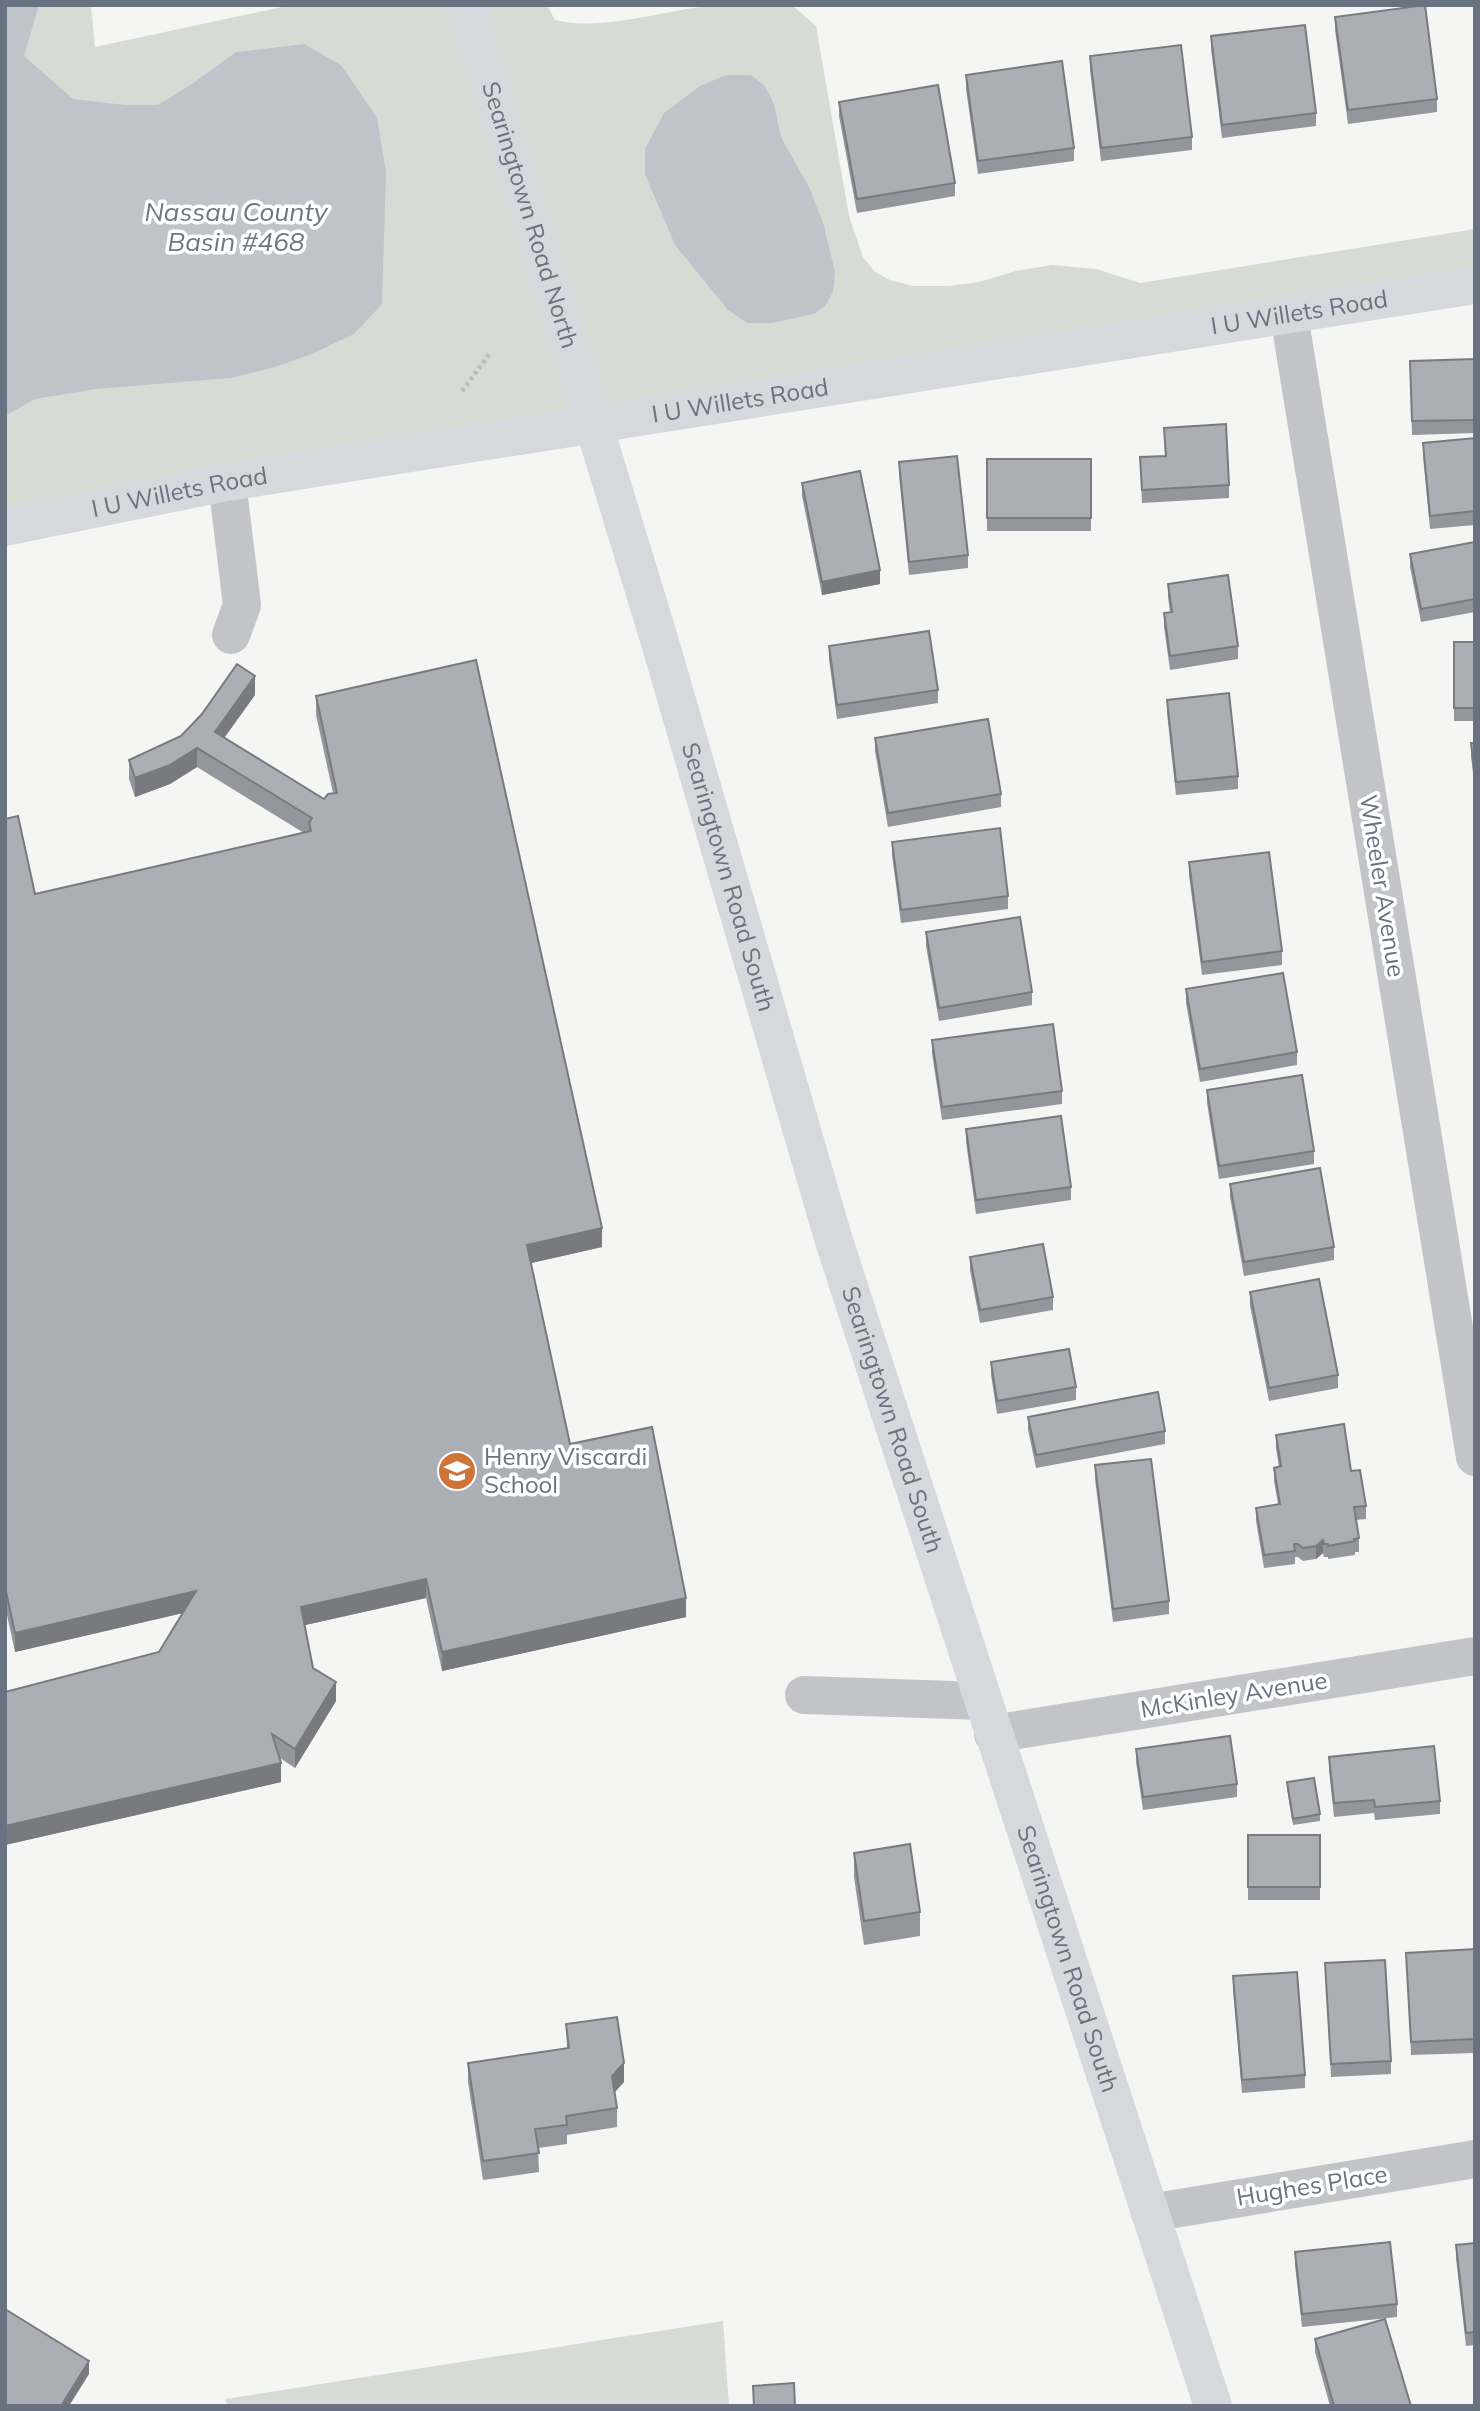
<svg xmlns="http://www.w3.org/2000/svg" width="1480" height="2411" viewBox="0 0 1480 2411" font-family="Mulish,sans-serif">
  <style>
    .green { fill: #d6dcd4 }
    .water { fill: #bec4ca }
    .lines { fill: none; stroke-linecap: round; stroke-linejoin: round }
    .path { stroke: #b9bbbe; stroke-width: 4.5; stroke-dasharray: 3.5 3.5; stroke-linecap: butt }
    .minor { stroke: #c2c4c7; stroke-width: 38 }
    .major { stroke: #d5d8dc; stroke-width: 38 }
    .wall { fill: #93969c }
    .shaded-wall { fill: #787a7f }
    .building { fill: #abafb5; stroke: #787a7f; stroke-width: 2 }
    .labels { text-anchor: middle; stroke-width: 7; stroke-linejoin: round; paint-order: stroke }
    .street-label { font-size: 24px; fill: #687280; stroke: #fff }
    .poi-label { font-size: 24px; fill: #687280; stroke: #fff; text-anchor: start }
    .water-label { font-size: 26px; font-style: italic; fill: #697884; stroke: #fff }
  </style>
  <rect width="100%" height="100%" fill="#f5f6f3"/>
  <g class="green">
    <path d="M5,5H91L95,47L291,5H547L555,20C604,32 667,9 716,5C741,3 767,5 792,5L816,26L849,216L863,257L875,272L890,280L913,286H949L979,282L1016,271L1052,265L1096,269L1140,283L1475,229V273L5,515Z"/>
    <polygon points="723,2321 729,2406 228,2406 225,2399"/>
  </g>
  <g class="water">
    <polygon points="5,5 39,5 24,56 73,99 125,105 158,105 192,84 236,52 304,44 341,65 377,118 386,172 382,304 354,334 312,354 275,367 231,378 96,389 35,399 5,416"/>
    <polygon points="726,75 751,75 765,86 774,104 781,137 810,189 824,226 835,272 833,292 825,306 814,314 772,323 747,323 728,310 675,245 645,174 645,149 664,113 700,86"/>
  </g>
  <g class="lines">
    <polyline class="path" points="462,391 491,352"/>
    <g class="minor">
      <polyline points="1289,315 1475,1457"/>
      <polyline points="227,482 242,605 231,635"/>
      <polyline points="804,1695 983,1701"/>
      <polyline points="993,1734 1475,1656"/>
      <polyline points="1150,2213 1475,2159"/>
    </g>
    <g class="major">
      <path id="s1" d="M468,5L478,45L659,639L834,1241L1213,2406"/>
      <path id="s2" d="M5,527L227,482L1475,285"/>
    </g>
  </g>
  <g class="wall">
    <polygon points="1335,17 1437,99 1437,112 1348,124 1335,30"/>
    <polygon points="1211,36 1316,113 1316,126 1222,138 1211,49"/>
    <polygon points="1090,56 1192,137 1192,150 1101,161 1090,70"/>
    <polygon points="966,75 1074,148 1074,161 978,174 966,89"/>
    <polygon points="839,102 955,183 955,196 857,213 839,116"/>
    <polygon points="1475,359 1475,433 1412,435 1410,361"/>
    <polygon points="1164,428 1229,485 1229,498 1142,503 1140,457 1165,456"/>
    <polygon points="1475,438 1475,525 1430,529 1423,456 1423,443"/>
    <rect x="987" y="459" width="104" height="72"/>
    <polygon points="899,462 968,555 968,568 909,575 899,475"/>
    <polygon points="802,483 880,584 822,595 802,496"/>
    <polygon points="1475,542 1475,612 1421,622 1410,567 1410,554"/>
    <polygon points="1168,584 1238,646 1238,659 1170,670 1164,627 1164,613 1170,612 1168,597"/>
    <rect x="1454" y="642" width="21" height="79"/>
    <polygon points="829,646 938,690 938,703 837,719 829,659"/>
    <polygon points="255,695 224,737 324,799 333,793 316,715 316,696 602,1247 531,1263 570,1444 686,1617 442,1671 426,1598 305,1625 313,1668 336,1701 295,1768 280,1758 281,1782 5,1845 5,1692 159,1652 183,1613 15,1652 5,1606 5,819 35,894 304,833 197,767 170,784 135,797 129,779 129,760 181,736"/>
    <polygon points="1167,700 1238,776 1238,789 1176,795 1167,713"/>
    <polygon points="875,738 1001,794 1001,807 888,827 875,751"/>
    <polygon points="1471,743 1475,743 1475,790 1471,757"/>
    <polygon points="892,842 1008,896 1008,909 901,923 892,855"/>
    <polygon points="1189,862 1282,951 1282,965 1202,975 1189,875"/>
    <polygon points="926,932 1032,992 1032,1005 939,1021 926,946"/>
    <polygon points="1186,989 1297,1052 1297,1065 1200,1082 1186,1003"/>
    <polygon points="932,1040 1062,1091 1062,1104 942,1120 932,1053"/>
    <polygon points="1207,1090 1314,1151 1314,1164 1219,1179 1207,1103"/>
    <polygon points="966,1129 1071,1187 1071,1200 976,1214 966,1142"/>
    <polygon points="1230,1184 1334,1247 1334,1260 1244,1276 1230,1197"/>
    <polygon points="970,1257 1053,1297 1053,1310 980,1323 970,1270"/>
    <polygon points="1250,1292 1338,1375 1338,1388 1269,1401 1250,1306"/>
    <polygon points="991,1362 1076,1387 1076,1400 997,1414 991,1375"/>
    <polygon points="1028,1417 1165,1431 1165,1444 1036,1468 1028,1430"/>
    <polygon points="1276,1435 1351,1471 1366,1506 1366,1519 1356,1520 1359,1538 1359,1552 1355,1552 1355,1555 1328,1559 1328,1557 1324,1557 1323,1553 1316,1559 1303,1561 1298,1557 1295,1557 1295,1564 1264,1568 1256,1521 1256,1508 1278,1504 1274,1481 1274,1468 1279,1467 1276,1448"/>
    <polygon points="1095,1465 1169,1601 1169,1614 1113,1622 1095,1479"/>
    <polygon points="1136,1749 1237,1784 1237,1797 1143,1810 1136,1762"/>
    <polygon points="1329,1757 1440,1801 1440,1814 1375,1820 1374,1813 1334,1817 1329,1770"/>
    <polygon points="1287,1782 1320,1814 1320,1821 1293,1825 1287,1789"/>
    <rect x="1248" y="1835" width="72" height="65"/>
    <polygon points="854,1853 920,1912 920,1936 864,1945 854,1877"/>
    <polygon points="1475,1949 1475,2053 1411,2055 1406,1953"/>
    <polygon points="1325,1963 1391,2061 1391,2074 1331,2077"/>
    <polygon points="1233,1976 1305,2075 1305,2088 1242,2093 1233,1990"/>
    <polygon points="566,2024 624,2082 615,2092 617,2108 617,2127 567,2135 567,2144 538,2148 539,2172 483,2180 468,2082 468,2063 567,2048"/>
    <polygon points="1475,2243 1475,2345 1466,2346 1456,2258 1456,2245"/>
    <polygon points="1295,2252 1397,2304 1397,2317 1302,2327 1295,2265"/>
    <polygon points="1315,2339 1411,2406 1330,2406 1315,2352"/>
  </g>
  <g class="shaded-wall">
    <polygon points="880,570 880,584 822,595 822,582"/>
    <polygon points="255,676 255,695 215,751 215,732"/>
    <polygon points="197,748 197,767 170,784 135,797 135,778"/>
    <polygon points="602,1228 602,1247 527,1264 527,1245"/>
    <polygon points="1323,1540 1323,1553 1316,1559 1316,1546"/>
    <polygon points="426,1579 426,1598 301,1626 301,1607"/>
    <polygon points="196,1591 196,1610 15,1652 15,1633"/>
    <polygon points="686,1598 686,1617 442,1671 442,1652"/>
    <polygon points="336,1682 336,1701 295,1768 295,1749"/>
    <polygon points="281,1763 281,1782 5,1845 5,1826"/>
    <polygon points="624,2063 624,2082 612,2095 612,2076"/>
    <polygon points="89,2361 89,2374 69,2406 61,2406"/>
  </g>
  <g class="building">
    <polygon points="1425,5 1437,99 1348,110 1335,17"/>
    <polygon points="1305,25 1316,113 1222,125 1211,36"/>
    <polygon points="1181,45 1192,137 1101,148 1090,56"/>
    <polygon points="1062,61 1074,148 978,161 966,75"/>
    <polygon points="938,85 955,183 857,199 839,102"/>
    <polygon points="1475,359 1475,420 1412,421 1410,361"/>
    <polygon points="1226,424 1229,485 1142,490 1140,457 1166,456 1164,428"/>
    <polygon points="1475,438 1475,511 1430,516 1423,443"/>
    <polygon points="957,456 968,555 909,562 899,462"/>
    <rect x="987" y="459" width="104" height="59"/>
    <polygon points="860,471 880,570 822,582 802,483"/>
    <polygon points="1475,542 1475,599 1421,609 1410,554"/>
    <polygon points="1228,575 1238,646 1170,656 1164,613 1172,612 1168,584"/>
    <polygon points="929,631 938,690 837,705 829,646"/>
    <rect x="1454" y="642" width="21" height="66"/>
    <polygon points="476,660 602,1228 527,1245 570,1444 652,1427 686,1598 442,1652 426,1579 301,1607 313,1668 336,1682 295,1749 272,1734 281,1763 5,1826 5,1692 159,1652 196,1591 15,1633 5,1587 5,819 18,816 35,894 311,831 309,823 312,818 197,748 170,765 135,778 129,760 181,736 202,714 237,664 255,676 215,732 324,799 328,794 337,793 316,696"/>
    <polygon points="1229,693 1238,776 1176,782 1167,700"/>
    <polygon points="988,719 1001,794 888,813 875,738"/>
    <polygon points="1471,743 1475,743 1475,777"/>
    <polygon points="1000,828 1008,896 901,910 892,842"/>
    <polygon points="1269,852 1282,951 1202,962 1189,862"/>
    <polygon points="1020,917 1032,992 939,1008 926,932"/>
    <polygon points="1283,973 1297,1052 1200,1069 1186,989"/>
    <polygon points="1053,1024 1062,1091 942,1107 932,1040"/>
    <polygon points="1302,1075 1314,1151 1219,1166 1207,1090"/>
    <polygon points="1061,1116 1071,1187 976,1200 966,1129"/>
    <polygon points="1320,1168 1334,1247 1244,1262 1230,1184"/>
    <polygon points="1043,1244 1053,1297 980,1310 970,1257"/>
    <polygon points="1319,1279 1338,1375 1269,1388 1250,1292"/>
    <polygon points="1069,1349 1076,1387 997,1401 991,1362"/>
    <polygon points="1158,1392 1165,1431 1036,1455 1028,1417"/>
    <polygon points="1344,1424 1351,1471 1360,1470 1366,1506 1354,1507 1359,1538 1354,1539 1355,1541 1328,1546 1328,1544 1324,1544 1323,1540 1316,1546 1303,1548 1298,1544 1294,1544 1295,1551 1264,1555 1256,1508 1280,1504 1274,1468 1281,1466 1276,1435"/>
    <polygon points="1151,1459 1169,1601 1113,1609 1095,1465"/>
    <polygon points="1230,1736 1237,1784 1143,1797 1136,1749"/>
    <polygon points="1434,1746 1440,1801 1375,1807 1374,1800 1334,1803 1329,1757"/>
    <polygon points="1314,1778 1320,1814 1293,1819 1287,1782"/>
    <rect x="1248" y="1835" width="72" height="52"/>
    <polygon points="910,1844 920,1912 864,1921 854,1853"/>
    <polygon points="1475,1949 1475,2039 1411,2042 1406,1953"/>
    <polygon points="1385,1960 1391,2061 1331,2064 1325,1963"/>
    <polygon points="1297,1972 1305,2075 1242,2080 1233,1976"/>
    <polygon points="617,2017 624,2063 612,2076 617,2108 566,2116 567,2125 535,2129 539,2153 483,2161 468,2063 569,2048 566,2024"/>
    <polygon points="1390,2242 1397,2304 1302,2314 1295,2252"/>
    <polygon points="1475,2243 1475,2332 1466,2333 1456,2245"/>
    <polygon points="5,2309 89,2361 61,2406 5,2406"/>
    <polygon points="1385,2319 1411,2406 1334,2406 1315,2339"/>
    <polygon points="794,2383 795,2406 754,2406 753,2386"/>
  </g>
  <defs>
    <symbol id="school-disc" viewBox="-11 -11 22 22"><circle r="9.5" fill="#cf7339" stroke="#fff"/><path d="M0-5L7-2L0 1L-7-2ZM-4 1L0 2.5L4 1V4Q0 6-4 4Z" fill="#fff"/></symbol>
  </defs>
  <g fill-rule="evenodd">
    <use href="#school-disc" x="435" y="1449" width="44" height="44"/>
  </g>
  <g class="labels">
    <g class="street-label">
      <text dy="8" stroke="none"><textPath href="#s1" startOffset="219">Searingtown Road North</textPath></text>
      <text dy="8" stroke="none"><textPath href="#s2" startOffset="1312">I U Willets Road</textPath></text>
      <text dy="8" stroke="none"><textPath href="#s2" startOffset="746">I U Willets Road</textPath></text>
      <text dy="8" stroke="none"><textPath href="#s2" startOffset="178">I U Willets Road</textPath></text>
      <text dy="8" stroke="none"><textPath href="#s1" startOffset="910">Searingtown Road South</textPath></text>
      <text transform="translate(1382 886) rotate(81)" y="8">Wheeler Avenue</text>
      <text dy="8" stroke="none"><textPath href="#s1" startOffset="1477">Searingtown Road South</textPath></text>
      <text transform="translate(1234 1695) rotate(-9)" y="8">McKinley Avenue</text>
      <text dy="8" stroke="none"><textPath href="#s1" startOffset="2044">Searingtown Road South</textPath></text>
      <text transform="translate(1312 2186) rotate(-9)" y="8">Hughes Place</text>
    </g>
    <g class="poi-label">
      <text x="484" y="1465">Henry Viscardi<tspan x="484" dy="28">School</tspan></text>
    </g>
    <g class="water-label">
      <text x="236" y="221">Nassau County<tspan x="236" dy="30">Basin #468</tspan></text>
    </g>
  </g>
  <rect width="1480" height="2411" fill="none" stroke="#687280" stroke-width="14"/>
</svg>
